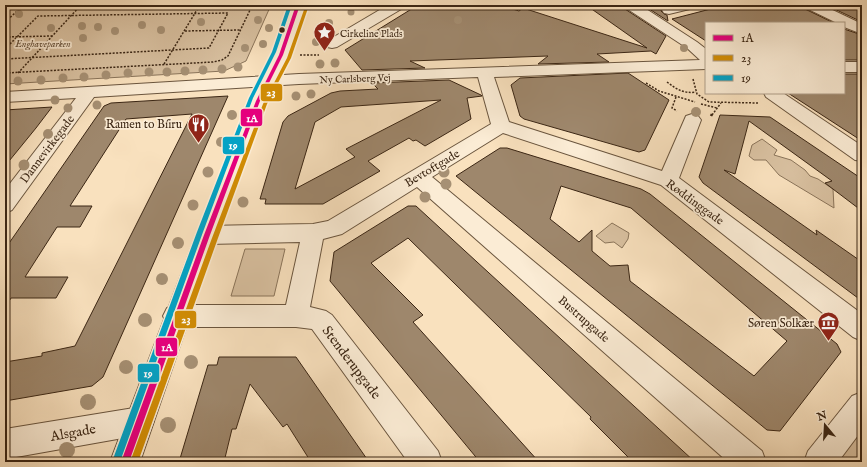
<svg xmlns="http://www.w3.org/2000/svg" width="867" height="467" viewBox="0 0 867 467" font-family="'IM FELL English',serif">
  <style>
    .green { fill: #d9c1a1; stroke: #8a745a }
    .building { fill: #9e876c; stroke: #3b2614; fill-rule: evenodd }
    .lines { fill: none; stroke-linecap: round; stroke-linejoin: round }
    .minor-casing { stroke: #6a553e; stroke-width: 2 }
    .tertiary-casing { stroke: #6a553e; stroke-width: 2 }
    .path-far1 { stroke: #3b2614; stroke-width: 1.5; stroke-dasharray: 2 1.5; stroke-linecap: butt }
    .path { stroke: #3b2614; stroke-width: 2.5; stroke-dasharray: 3 2; stroke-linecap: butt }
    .minor { fill: #fbecd5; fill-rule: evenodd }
    .tertiary { fill: #fbecd5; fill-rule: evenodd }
    .bus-1-casing { stroke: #fbecd5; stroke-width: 3 }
    .bus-2-casing { stroke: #fbecd5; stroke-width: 3 }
    .bus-3-casing { stroke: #fbecd5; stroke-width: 3 }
    .bus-1 { fill: #e5007d; fill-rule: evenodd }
    .bus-2 { fill: #d18c04; fill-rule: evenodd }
    .bus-3 { fill: #03a2c5; fill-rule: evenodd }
    .tree { fill: #a69074 }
    .bus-dot { fill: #3b2614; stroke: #fbecd5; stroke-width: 1.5 }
    .labels { text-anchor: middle; stroke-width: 3.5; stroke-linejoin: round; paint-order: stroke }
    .far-poi-label { font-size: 10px; fill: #3b2614; stroke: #fbecd5; text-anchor: start }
    .far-park-label { font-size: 10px; font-style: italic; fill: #624d37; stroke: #fbecd5 }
    .far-street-label { font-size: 10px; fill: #3b2614; stroke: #fbecd5 }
    .poi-label { font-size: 12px; fill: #3b2614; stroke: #fbecd5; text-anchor: end }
    .street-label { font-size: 12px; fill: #3b2614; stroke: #fbecd5 }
    .near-street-label { font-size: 14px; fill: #3b2614; stroke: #fbecd5 }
    .line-badge { stroke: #fbecd5; stroke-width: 1.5 }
    .badge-label { font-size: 11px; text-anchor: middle; font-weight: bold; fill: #fff }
  </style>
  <rect width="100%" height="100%" fill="#f9e1be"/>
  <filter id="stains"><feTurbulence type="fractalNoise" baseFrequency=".005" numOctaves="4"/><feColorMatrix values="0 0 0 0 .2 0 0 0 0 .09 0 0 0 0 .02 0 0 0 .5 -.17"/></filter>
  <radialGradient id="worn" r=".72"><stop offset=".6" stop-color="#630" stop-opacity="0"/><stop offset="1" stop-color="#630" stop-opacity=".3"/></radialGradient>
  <g class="green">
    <polygon points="5,5 271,5 246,61 224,71 5,84"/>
    <polygon points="762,139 777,150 774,155 791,160 805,170 810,176 818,179 833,189 834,208 779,175 766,160 754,160 749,156 752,145"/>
    <polygon points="612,223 629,233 628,239 622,248 614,242 605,243 596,236"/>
    <polygon points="245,249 285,249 274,296 231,296"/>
    <polygon points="856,435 862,440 862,462 836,462"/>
  </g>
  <g class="building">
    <polygon points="418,5 459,5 467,8 470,5 500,5 519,11 523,8 647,48 586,5 623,5 625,9 666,36 656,54 651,51 597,54 609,62 538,64 548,56 410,61 425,68 362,70 345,50"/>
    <polygon points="643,5 666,5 663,6 661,11 664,14 667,15 668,21"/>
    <polygon points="726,5 803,5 805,9 834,23 706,23 706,41 672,19"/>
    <polygon points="826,5 862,5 862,22"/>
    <polygon points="844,29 862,35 862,60 844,60"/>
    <polygon points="628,73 669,100 645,150 639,152 524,119 520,116 511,85 520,78"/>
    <polygon points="844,74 862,74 862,141 788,93 844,93"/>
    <path d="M449,80L481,95L482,96L467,98L471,119L425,146L416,140L413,141L409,138L368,161L380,171L323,204H265L266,199H260L283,122L288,116L331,93L340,91L378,89L372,83ZM441,100L346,149L355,157L295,189L315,122L341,107Z"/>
    <polygon points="228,96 103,377 92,386 5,401 5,362 42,356 42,353 75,346 192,114 126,119 70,206 92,206 80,227 57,227 25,277 68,277 56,298 11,298 5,308 5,249 104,106 111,103"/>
    <polygon points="52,107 36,128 5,166 5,110"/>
    <polygon points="720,115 770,117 862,179 862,211 825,183 832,181 749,121 735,174 724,170 817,235 816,230 862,262 862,301 703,183 699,177"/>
    <path d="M500,148H507L641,189L650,194L837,344L841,352L780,431L767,430L456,176ZM561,186L631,208L787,341L754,376L630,281L628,265L610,266L592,251V230L579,242L550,219Z"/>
    <polygon points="408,206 416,206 695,462 633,462 590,419 591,417 408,238 371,263 423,315 413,322 539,462 480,462 330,281 334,252"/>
    <polygon points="219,357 296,357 369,462 311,462 287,424 283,427 250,384 236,429 232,429 224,462 179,462 208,365 217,365"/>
  </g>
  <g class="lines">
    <defs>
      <g id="minor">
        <polygon points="388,5 405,5 403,8 337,47 332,48 327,47 325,44 327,41"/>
        <polygon points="624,5 640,5 697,42 706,49 706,69 494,77 509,122 662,171 686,116 692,114 698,116 701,120 679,178 862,314 862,341 853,337 661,185 503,133 432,177 762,451 766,462 728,462 417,187 342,234 323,239 310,307 326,311 332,315 438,451 442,462 408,462 312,329 296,327 176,327 167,324 163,316 167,308 176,305 286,305 300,242 207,244 199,241 196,235 199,229 207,226 313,224 328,221 491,124 478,77 299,84 94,97 12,210 5,213 5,190 76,98 5,102 5,92 299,74 700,60 687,48 626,8"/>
        <polygon points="673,5 696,5 694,8 669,14 664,13 662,10 664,7"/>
        <polygon points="804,5 822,5 862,24 862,34 844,27 844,23 837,23 806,8"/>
        <rect x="844" y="62" width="18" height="10"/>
        <polygon points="764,93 783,93 862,146 862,161 855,160 766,97"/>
        <polygon points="862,392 862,430 838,462 804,462 808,451 852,396"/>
        <polygon points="140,407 150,411 154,421 150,431 140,435 5,459 5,429"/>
      </g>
      <polygon id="tertiary" points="291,5 305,5 289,55 267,101 218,235 140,462 110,462 196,235 249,101 273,55"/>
    </defs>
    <use href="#minor" class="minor-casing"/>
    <use href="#tertiary" class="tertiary-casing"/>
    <g class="path-far1">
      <polyline points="5,22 24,5"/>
      <polyline points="185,31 240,30"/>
      <polyline points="5,37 52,36"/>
      <polyline points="5,49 38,16 228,13 209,48 5,59"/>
      <polyline points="300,55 319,55"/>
      <polyline points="164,64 200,5"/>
      <polyline points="5,73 213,62 222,60 228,56 251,8 249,5"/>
      <polyline points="18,73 81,5"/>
      <polyline points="693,79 697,94 709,102 758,103"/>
      <path d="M667,82C676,89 684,94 696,92"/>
      <polyline points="646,83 659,91 695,102"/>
      <polyline points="676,97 672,108 677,111"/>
      <polyline points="701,104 717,108"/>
      <polyline points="712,115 721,103"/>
    </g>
    <polyline class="path" points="711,116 712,114"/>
    <use href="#minor" class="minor"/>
    <use href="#tertiary" class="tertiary"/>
    <defs>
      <polygon id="bus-1" points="296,5 300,5 283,55 260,101 210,235 129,462 121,462 204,235 256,101 279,55"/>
      <polygon id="bus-2" points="305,7 308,8 291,58 267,104 218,238 138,462 130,462 212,238 263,104 287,58"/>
      <polygon id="bus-3" points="288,5 292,5 276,52 253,98 203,232 121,459 120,462 114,462 113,459 197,232 249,98 272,52"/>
    </defs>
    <use href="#bus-1" class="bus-1-casing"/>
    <use href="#bus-2" class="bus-2-casing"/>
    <use href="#bus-3" class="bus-3-casing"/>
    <use href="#bus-1" class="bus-1"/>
    <use href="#bus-2" class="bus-2"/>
    <use href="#bus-3" class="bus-3"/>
  </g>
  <g class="tree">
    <circle cx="351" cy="12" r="3.5"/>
    <circle cx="19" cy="14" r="4"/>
    <circle cx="258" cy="20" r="4"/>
    <circle cx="458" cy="20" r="4"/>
    <circle cx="201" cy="22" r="4"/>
    <circle cx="329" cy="23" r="4"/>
    <circle cx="142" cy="25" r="4"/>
    <circle cx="82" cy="26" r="4"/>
    <circle cx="98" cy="27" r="4"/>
    <circle cx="51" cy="28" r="4"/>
    <circle cx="269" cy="28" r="4"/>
    <circle cx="161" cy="30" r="4"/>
    <circle cx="115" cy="31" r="4"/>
    <circle cx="83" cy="38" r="4"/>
    <circle cx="316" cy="42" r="4"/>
    <circle cx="263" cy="44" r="4"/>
    <circle cx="245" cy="48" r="4"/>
    <circle cx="684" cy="48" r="4"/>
    <circle cx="335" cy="63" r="4.5"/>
    <circle cx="320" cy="64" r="4.5"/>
    <circle cx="238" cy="67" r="4.5"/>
    <circle cx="222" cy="69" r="4.5"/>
    <circle cx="203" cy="70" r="4.5"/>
    <circle cx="185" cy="71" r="4.5"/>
    <circle cx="149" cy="72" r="4.5"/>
    <circle cx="167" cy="72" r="4.5"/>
    <circle cx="128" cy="73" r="4.5"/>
    <circle cx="106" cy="75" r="4.5"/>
    <circle cx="84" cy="77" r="4.5"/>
    <circle cx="63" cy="78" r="4.5"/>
    <circle cx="41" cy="80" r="4.5"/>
    <circle cx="18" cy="81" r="4.5"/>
    <circle cx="311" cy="94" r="4.5"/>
    <circle cx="296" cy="96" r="4.5"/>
    <circle cx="55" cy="100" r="4.5"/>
    <circle cx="97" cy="105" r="4.5"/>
    <circle cx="68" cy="108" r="4.5"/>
    <circle cx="696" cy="112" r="5"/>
    <circle cx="232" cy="115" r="5"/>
    <circle cx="48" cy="134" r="5"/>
    <circle cx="221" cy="142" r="5"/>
    <circle cx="24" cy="165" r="5.5"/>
    <circle cx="208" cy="172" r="5.5"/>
    <circle cx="444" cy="172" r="5.5"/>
    <circle cx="446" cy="184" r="5.5"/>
    <circle cx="425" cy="197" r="5.5"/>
    <circle cx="243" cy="202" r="5.5"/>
    <circle cx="193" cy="205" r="5.5"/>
    <circle cx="178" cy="243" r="6"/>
    <circle cx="162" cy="279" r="6"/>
    <circle cx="145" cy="320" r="7"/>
    <circle cx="191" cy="362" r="7"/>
    <circle cx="126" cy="367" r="7"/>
    <circle cx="88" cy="402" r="8"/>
    <circle cx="168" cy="425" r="8"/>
    <circle cx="67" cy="450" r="8"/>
  </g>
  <defs>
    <symbol id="sight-pin" viewBox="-11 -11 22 30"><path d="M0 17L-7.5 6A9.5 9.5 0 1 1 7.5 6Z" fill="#8f2418" stroke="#fbecd5"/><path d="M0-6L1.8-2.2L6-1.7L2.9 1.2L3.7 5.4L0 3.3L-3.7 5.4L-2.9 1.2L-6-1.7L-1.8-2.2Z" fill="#fff"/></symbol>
    <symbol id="restaurant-pin" viewBox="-11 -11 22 30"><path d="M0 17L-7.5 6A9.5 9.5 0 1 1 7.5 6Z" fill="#8f2418" stroke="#fbecd5"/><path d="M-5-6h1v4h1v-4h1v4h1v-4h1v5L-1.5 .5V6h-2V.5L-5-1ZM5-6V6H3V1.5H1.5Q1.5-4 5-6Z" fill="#fff"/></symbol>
    <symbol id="museum-pin" viewBox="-11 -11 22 30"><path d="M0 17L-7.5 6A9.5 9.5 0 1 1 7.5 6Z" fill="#8f2418" stroke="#fbecd5"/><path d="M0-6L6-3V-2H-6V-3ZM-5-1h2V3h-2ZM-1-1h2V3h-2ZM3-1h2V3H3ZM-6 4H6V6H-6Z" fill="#fff"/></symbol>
  </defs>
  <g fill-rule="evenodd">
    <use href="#sight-pin" x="312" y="20" width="25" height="34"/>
    <use href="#restaurant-pin" x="186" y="112" width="25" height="34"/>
    <use href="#museum-pin" x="816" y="310" width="25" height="34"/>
  </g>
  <circle class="bus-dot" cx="282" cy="30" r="3.5"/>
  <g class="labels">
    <g class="far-poi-label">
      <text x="340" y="37">Cirkeline Plads</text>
    </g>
    <g class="far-park-label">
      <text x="43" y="47">Enghaveparken</text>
    </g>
    <g class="far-street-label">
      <text transform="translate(355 78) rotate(-2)" y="4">Ny Carlsberg Vej</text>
    </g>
    <g class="poi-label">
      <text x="182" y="128">Ramen to Bíiru</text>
      <text x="814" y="327">Søren Solkær</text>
    </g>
    <g class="street-label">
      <text transform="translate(47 149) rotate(-53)" y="4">Dannevirkegade</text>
      <text transform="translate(432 168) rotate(-31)" y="4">Bevtoftgade</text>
      <text transform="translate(695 202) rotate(36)" y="4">Røddinggade</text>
      <text transform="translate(584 319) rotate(41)" y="4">Bustrupgade</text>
    </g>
    <g class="near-street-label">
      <text transform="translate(352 362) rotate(53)" y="5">Stenderupgade</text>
      <text transform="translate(73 432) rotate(-10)" y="5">Alsgade</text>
    </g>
  </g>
  <g class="line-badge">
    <rect x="260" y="83" width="23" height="19" rx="4" fill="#d18c04"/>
    <rect x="240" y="108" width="23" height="19" rx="4" fill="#e5007d"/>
    <rect x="222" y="136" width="23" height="19" rx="4" fill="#03a2c5"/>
    <rect x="174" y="310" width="23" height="19" rx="4" fill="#d18c04"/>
    <rect x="155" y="337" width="23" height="20" rx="4" fill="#e5007d"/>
    <rect x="137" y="363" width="23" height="20" rx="4" fill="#03a2c5"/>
  </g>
  <g class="badge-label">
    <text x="271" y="96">23</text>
    <text x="252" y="122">1A</text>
    <text x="233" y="149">19</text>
    <text x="186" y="323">23</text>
    <text x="167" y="351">1A</text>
    <text x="148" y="377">19</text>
  </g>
  <rect width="867" height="467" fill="none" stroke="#f9e1be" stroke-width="20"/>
  <rect x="6" y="6" width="855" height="455" fill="none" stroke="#3b2614" stroke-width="2"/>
  <rect x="10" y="10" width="847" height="447" fill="none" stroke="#3b2614"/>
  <rect x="705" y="22" width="140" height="72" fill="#fbecd5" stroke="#ae9d88"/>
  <rect x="713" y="35" width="20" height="6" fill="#e5007d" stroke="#ae9d88"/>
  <text x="741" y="42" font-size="12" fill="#3b2614">1A</text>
  <rect x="713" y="55" width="20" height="6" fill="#d18c04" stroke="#ae9d88"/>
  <text x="741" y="62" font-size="12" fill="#3b2614">23</text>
  <rect x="713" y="75" width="20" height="6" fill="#03a2c5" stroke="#ae9d88"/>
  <text x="741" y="82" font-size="12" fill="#3b2614">19</text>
  <g transform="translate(825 425) rotate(342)" stroke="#fbecd5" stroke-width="3" paint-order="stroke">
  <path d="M0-3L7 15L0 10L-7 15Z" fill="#3b2614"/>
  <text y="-6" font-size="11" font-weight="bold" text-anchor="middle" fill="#3b2614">N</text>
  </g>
  <rect width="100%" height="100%" filter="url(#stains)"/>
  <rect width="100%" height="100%" fill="url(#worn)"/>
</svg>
